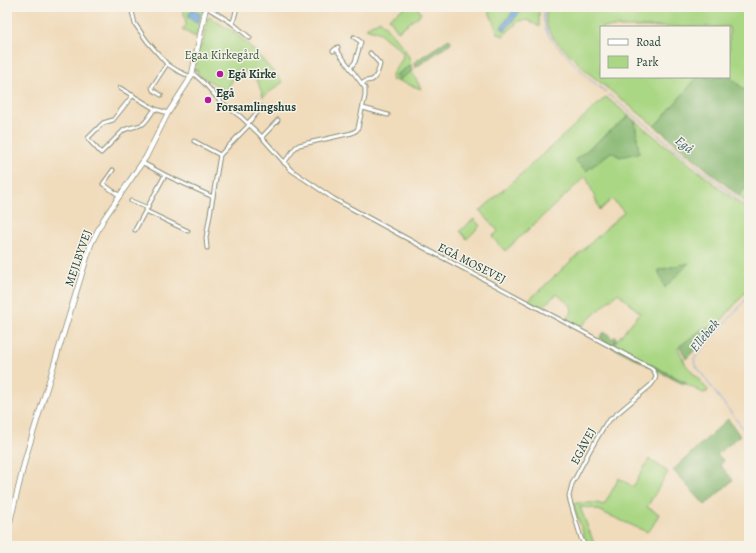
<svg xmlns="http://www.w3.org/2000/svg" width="756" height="553" viewBox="0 0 756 553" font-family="Alegreya,serif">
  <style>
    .green { fill: #aad784; stroke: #648a5c; fill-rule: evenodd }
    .forest { fill: #87b872; stroke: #537a53 }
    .water { fill: #71a4dd; stroke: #487088 }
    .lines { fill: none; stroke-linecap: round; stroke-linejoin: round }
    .stream { stroke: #71a4dd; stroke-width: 1 }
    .street-casing { stroke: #888c78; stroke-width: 5 }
    .secondary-casing { stroke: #888c78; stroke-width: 6 }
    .street { stroke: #fff; stroke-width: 3 }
    .secondary { stroke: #fff; stroke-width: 4.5 }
    .poi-dot { fill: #b5179e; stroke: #f7f3e8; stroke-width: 1.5 }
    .labels { text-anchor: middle; stroke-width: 3; stroke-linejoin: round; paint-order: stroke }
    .park-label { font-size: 12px; fill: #3b5c44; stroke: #f7f3e8 }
    .poi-label { font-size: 12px; font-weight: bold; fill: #1f3d34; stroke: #f7f3e8; text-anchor: start }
    .street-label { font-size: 12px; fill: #1f3d34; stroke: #f7f3e8 }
    .water-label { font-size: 13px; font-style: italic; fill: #385c67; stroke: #f7f3e8 }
  </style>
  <rect width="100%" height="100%" fill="#f7f3e8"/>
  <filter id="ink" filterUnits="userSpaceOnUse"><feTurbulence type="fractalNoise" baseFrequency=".025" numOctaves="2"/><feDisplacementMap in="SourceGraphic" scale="8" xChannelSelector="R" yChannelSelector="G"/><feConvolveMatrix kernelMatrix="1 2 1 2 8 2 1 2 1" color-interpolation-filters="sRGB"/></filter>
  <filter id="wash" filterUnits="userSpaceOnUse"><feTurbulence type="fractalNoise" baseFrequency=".012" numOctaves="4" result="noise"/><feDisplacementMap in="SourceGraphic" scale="16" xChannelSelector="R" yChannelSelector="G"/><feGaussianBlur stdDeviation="0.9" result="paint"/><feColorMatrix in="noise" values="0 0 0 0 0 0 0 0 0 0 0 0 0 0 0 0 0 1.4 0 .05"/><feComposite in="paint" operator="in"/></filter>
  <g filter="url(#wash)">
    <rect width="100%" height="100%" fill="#f0dbbb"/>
    <g class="green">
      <polygon points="182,7 198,7 203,9 199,26 195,37 182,29 187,25 185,23 186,20"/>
      <polygon points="406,7 417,7 421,14 398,31 389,18"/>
      <polygon points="487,7 539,7 539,27 528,20 519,21 503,36 497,33 496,28"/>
      <polygon points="546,7 749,7 749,94 729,76 729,27 601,27 601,77 698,77 655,126 586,71 554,39 548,29 546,22"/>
      <path d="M209,17L232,31L246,42L283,82L263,97C257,78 258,78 239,69L229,86L225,90L197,74L198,71L195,70L198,52L203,42L207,18Z"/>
      <path d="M380,20L404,48L410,59L411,65L397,74L398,80L412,71L421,89L399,81L392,80C391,72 397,68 401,61C408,51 394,45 388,40C384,38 382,34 378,32C374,30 370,30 366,28Z"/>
      <path d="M606,97L629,116L576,159L586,171L611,152L639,153L635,121L741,205L749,209V288L715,328H704L678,348L686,365L708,390L707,392L704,393L701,392L613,345L640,313L618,293L579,328L564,321L572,312L571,306L557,294L540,308L528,301L624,212L612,199L600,210L586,176L505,251L492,237L498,231L480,211ZM688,264L662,277L659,270Z"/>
      <polygon points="749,183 749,204 739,196"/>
      <polygon points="474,219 480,226 467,239 460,231"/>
      <polygon points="649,459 668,472 647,507 659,514 652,527 647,532 593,508 580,507 595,546 589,546 584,536 573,503 597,503 604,505 619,478 633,487"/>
    </g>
    <g class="forest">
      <polygon points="449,39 452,42 415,68 414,63 416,61"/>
      <polygon points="411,65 412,71 398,80 396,78 397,74"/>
      <polygon points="729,76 749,94 749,183 739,196 655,126 698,77 729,77"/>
      <polygon points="629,116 635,121 639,153 620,157 611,152 586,171 575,160"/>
      <polygon points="689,263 665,288 658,270"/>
      <polygon points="704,328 715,328 686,359 680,346"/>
      <polygon points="603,333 607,333 612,339 614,337 616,337 616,340 613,345 685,382 686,384 681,383 602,341 600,337"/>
      <polygon points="728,419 740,436 717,454 724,461 720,465 733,480 705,505 673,470"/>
    </g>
    <g class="water">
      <polygon points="515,9 517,9 520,12 519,13 505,30 501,28 502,26"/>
      <path d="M193,10L196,11L200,14L198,22L196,23C190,19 185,15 193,10Z"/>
    </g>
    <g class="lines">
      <g class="stream">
        <polyline points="543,7 544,21 546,30 551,39 588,78 606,92"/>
        <polyline points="609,95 749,208"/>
        <polyline points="712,388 695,364 694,359 699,353 749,296"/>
        <polyline points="714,391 749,436"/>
      </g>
    </g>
  </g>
  <g filter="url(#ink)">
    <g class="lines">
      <defs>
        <g id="street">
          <polyline points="131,7 135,24 147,41 167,64 178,71 191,77"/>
          <polyline points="206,7 232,23 250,38"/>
          <polyline points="232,23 234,19 237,7"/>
          <polyline points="333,51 338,47"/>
          <polyline points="350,68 355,62 361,42 354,37"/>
          <path d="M192,74L195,75L205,84L220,101L241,117L259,134L291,170L334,199L430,251L491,283L651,368C658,375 657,378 651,385L606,423L589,452L572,484L569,496L570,501L581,538L585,546"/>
          <path d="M362,84C365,80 367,81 372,80C377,77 379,69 380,64L370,53"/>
          <polyline points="120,88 155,109 168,113"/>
          <path d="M133,95L113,120L103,123L88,138L89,140L101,153L124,130C130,127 137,127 143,124C148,120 151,113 155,109"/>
          <polyline points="161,95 153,90 152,87 167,64"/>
          <polyline points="363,108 388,115"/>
          <polyline points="248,123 262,107"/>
          <polyline points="262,137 278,120"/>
          <polyline points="194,141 220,155"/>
          <polyline points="143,163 165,175 213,197"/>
          <polyline points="284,163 295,148 299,145 352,133 357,130 358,128 365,96 365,88 336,49"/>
          <polyline points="113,170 103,184 120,196"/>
          <polyline points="131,201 148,208"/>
          <polyline points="146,211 188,231"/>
          <polyline points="135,230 165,175"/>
          <polyline points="207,248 206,238 220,155 249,125"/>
        </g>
        <polyline id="secondary" points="7,534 26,456 91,244 103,220 146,157 168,113 188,82 192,74 206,7"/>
      </defs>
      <use href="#street" class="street-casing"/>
      <use href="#secondary" class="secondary-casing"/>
      <use href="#street" class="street"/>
      <use href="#secondary" class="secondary"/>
    </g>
  </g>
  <g class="poi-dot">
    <circle cx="220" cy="74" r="4"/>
    <circle cx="208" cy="100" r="4"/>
  </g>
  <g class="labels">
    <g class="park-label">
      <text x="222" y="59">Egaa Kirkegård</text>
    </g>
    <g class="poi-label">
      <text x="228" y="78">Egå Kirke</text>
      <text x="216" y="97">Egå<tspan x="216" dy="14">Forsamlingshus</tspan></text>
    </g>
    <g class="street-label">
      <text transform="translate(78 258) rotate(-71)" y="4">MEJLBYVEJ</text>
      <text transform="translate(472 263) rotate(27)" y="4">EGÅ MOSEVEJ</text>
      <text transform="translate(583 446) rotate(-62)" y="4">EGÅVEJ</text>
    </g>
    <g class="water-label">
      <text transform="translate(685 144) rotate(39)" y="5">Egå</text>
      <text transform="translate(704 335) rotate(-50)" y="5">Ellebæk</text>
    </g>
  </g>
  <rect width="756" height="553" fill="none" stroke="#f7f3e8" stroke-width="24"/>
  <rect x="600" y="26" width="130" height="52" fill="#f7f3e8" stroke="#a1aaa0"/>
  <rect x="608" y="39" width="20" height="6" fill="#ffffff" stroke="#a1aaa0"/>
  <text x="636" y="46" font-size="12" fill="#1f3d34">Road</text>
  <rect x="608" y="56" width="20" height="12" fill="#aad784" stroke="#a1aaa0"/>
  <text x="636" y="66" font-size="12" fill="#1f3d34">Park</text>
</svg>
